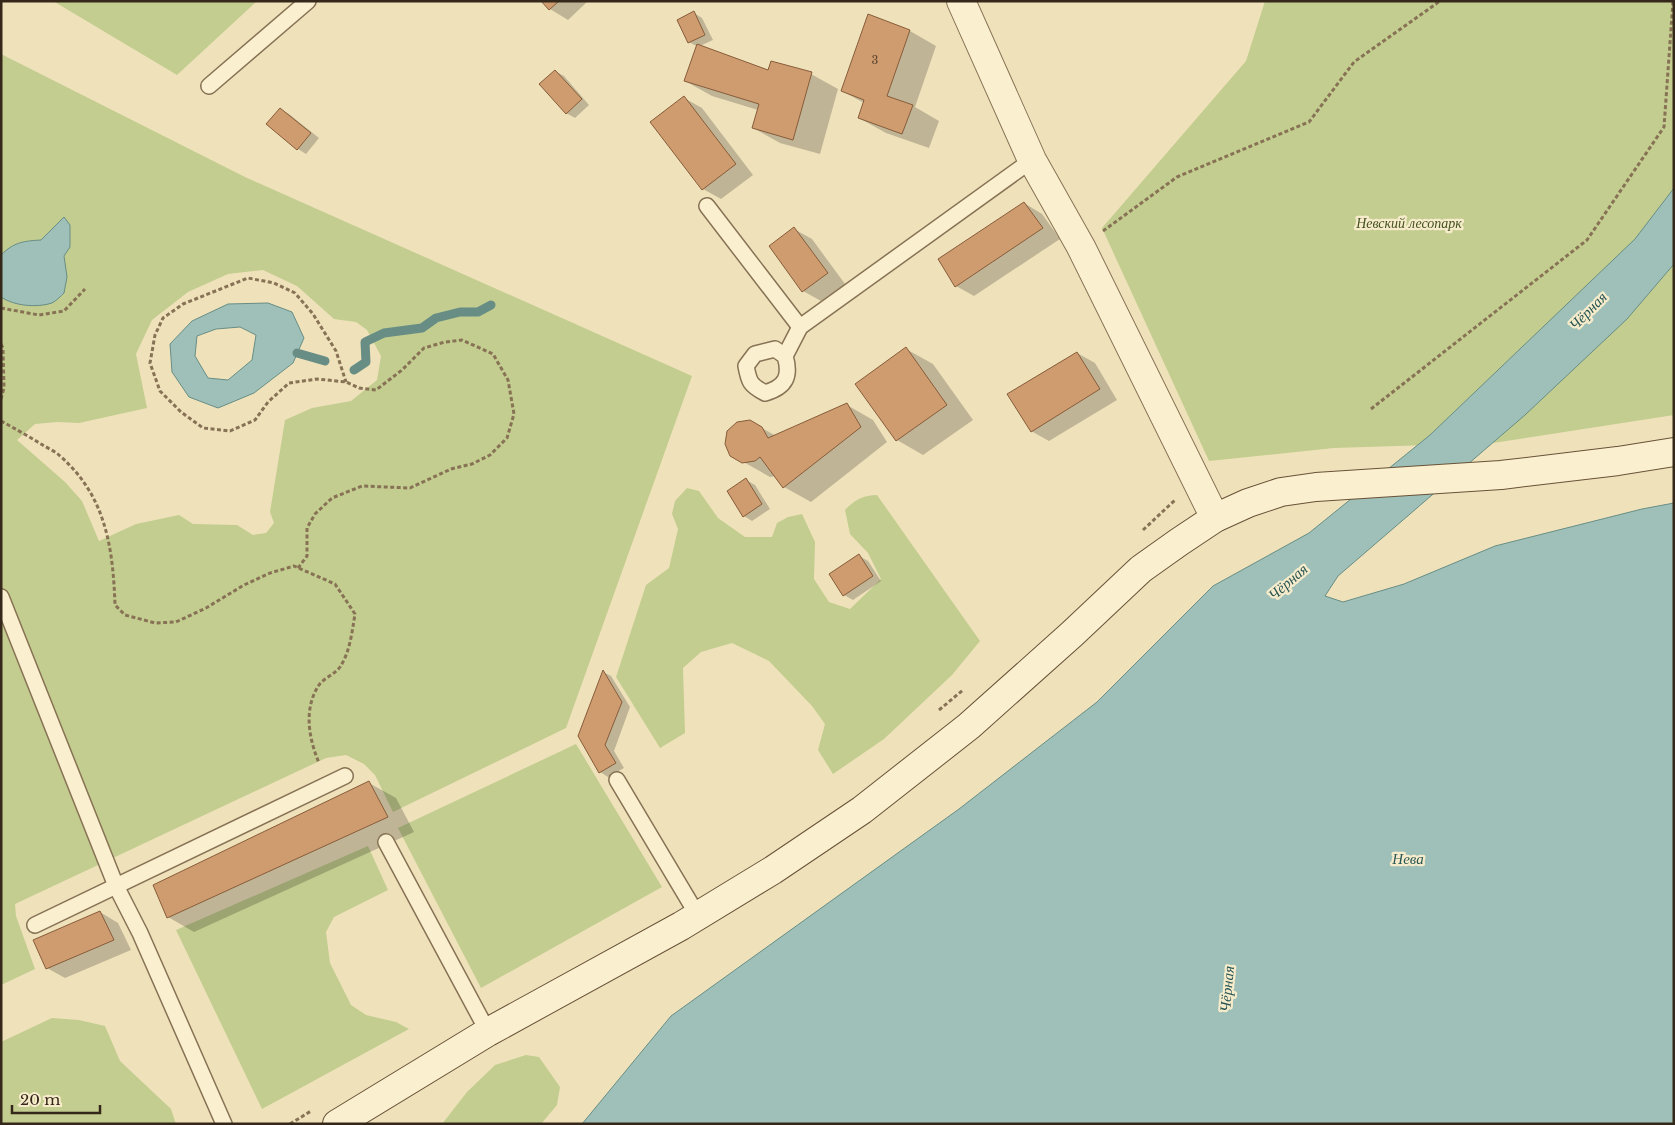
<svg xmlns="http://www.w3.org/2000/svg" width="1675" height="1125" viewBox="0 0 1675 1125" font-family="'Libre Baskerville',serif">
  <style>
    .green { fill: #c3cd8f; fill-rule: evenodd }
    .water { fill: #9fc0b8; stroke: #678d85; fill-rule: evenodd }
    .shadow { fill: #0003 }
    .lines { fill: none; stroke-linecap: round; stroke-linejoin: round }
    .stream { stroke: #678d85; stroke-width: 9 }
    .building { fill: #cf9c6f; stroke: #875c3a }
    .lane-casing { stroke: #877255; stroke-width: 18 }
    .street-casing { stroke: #877255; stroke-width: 30 }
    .secondary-casing { stroke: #685238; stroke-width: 30 }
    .path { stroke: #877255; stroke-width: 3; stroke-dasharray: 4 2.5; stroke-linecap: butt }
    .lane { stroke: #faefce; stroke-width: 15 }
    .street { stroke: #faefce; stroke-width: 28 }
    .secondary { stroke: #faefce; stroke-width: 28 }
    .labels { text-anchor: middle; stroke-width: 4.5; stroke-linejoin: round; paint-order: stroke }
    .number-label { font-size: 11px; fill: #5c452f }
    .park-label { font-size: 14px; font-style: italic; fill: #435220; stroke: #f6eccb }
    .water-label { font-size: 15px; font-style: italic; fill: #295655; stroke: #f6eccb }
  </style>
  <rect width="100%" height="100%" fill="#efe2bb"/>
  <g class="green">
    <polygon points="53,1 257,1 177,75"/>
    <polygon points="1265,1 1674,1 1674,415 1493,443 1334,448 1209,461 1102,228 1246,61"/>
    <path d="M1,54L245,177L692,376L566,728L393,812L375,775L364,764L346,755L326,758L15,904L16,916L35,969L1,985ZM263,270L297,286L334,319L356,322L367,330L381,356L377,380L351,401L312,408L285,420L270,512L274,523L266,533L253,535L237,525L193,524L179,515L136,524L99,541L82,501L65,482L17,440L35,424L57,422L79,423L147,408L136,354L152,320L188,292L228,274Z"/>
    <path d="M687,488L699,491L718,518L745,537H772L777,523L788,517L802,514L815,542L814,579L829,602L850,609L881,579L868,553L850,534L845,510C854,500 864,495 877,495L980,641L952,675L884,739L833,774L818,750L825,724L812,706L769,661L732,643L701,652L683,668L685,733L660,748L616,677L646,585L669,568L678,529L672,514L675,501Z"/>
    <polygon points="576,744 662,887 481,988 398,828"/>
    <polygon points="368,846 388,890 334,917 326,932 330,963 351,1005 366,1015 396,1022 409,1029 262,1109 176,930"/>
    <polygon points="52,1018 79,1020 105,1026 120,1061 171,1109 176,1124 1,1124 1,1042"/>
    <polygon points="526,1055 539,1057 560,1087 557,1105 541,1124 442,1124 467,1092 495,1065"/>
  </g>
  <g class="water">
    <polygon points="1674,188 1674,264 1627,319 1525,415 1338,576 1325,596 1343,602 1404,584 1495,546 1642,509 1674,503 1674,1124 582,1124 671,1016 959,809 1097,702 1213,586 1309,533 1430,435 1635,239"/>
    <path d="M64,217L70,225V247L64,256L67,277L64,293C61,296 56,301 52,303C37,308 14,306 1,297V255C14,242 24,241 41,240Z"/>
    <path d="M268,303L292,312L304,338L293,363L254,393L218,408L189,397L172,372L170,344L192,321L228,304ZM240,327L256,335L252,360L228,380L208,378L195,356L197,336L216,329Z"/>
  </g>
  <g class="shadow">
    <polygon points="542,1 588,1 568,20 550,9"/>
    <polygon points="694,13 702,18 713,40 700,46 769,71 811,74 838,89 820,154 780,143 753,128 758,110 712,96 685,81 698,47 689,42"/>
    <polygon points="910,31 936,46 915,107 939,121 929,148 886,133 859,118 864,103 842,91"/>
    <polygon points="555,71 564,76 589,105 575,118 566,113"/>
    <polygon points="684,98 702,108 753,175 721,199 703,189"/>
    <polygon points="280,109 289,114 319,138 306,154 298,149"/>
    <polygon points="1024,203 1042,214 1060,239 974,296 956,286"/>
    <polygon points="794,229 812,239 845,284 821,301 803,291"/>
    <polygon points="906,349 933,364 973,420 923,455 897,440"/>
    <polygon points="1077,353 1095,363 1117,400 1049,441 1031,431"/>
    <polygon points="847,405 873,420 887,442 811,502 784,487 776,476 770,477 731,455 750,421 776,436"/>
    <polygon points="746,480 755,485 770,509 752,521 744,516"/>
    <polygon points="859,556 868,561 881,581 853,600 844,595"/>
    <polygon points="603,672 611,676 630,707 614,751 624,768 608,777 600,772"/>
    <polygon points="369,783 396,798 414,832 194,932 168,917"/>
    <polygon points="100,912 118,923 131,950 65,978 47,968"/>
  </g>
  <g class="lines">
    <g class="stream">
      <polyline points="297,353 325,361"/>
      <polyline points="354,370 366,362 365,342 384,333 422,328 436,318 460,312 478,312 491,305"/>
    </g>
  </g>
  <g class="building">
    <polygon points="541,1 559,1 549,10"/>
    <polygon points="694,11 705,35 688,43 677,20"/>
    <polygon points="868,14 910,30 887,96 913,105 902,134 858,118 864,100 841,91"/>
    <polygon points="697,44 768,70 771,61 812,72 793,140 752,128 759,104 684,81"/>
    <polygon points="555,70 582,99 566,114 539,84"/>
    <polygon points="684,96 736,164 702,190 650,122"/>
    <polygon points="280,108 311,133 297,150 266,124"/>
    <polygon points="1024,202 1043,228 955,287 938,259"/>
    <polygon points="794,227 828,273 802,292 769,246"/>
    <polygon points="906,347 947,405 896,441 855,384"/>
    <polygon points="1077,352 1100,389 1031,432 1007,394"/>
    <polygon points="847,403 861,427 783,488 760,457 755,461 742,463 730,456 725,444 727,431 737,422 750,420 762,427 768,438"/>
    <polygon points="746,478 762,504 743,517 727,491"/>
    <polygon points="859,554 873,576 843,596 829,574"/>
    <polygon points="603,670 622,702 605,745 616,763 599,773 578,736"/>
    <polygon points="369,781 388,817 167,918 153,885"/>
    <polygon points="100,911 114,940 46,969 33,940"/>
  </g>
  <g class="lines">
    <defs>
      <g id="lane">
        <polyline points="209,86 308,1"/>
        <polyline points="707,206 800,327 1032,160"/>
        <path d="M785,356L775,349L755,354L746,366C749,382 750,385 765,393C786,387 791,376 785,356L800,327"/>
        <polyline points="1,597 116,886 140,933 224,1124"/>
        <polyline points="617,780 698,916"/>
        <polyline points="386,842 488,1032"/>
        <polyline points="35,925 345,776"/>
      </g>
      <polyline id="street" points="961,1 1032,160 1081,247 1215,518"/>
      <polyline id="secondary" points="337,1124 488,1032 681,926 773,870 862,810 969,726 1072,634 1141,569 1179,542 1215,518 1248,503 1281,492 1316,487 1501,475 1618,461 1674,452"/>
    </defs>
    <use href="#lane" class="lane-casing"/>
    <use href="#street" class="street-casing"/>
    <use href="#secondary" class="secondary-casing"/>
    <g class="path">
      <polyline points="1103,231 1177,177 1309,122 1354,62 1440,1"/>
      <polyline points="1,308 39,315 64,311 85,289"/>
      <polyline points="1,344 3,348 4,388 1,399"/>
      <polyline points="1371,409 1587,240 1664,127 1673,1"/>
      <path d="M1,421C14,428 28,436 41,444C47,448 55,451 60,456C106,496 113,548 115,605L125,615L155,623L176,622L206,608L244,585L270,573L294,566L335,584L355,614C352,632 350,652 340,667C335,674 324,678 319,685C303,709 309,739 319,763"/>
      <polyline points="1143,530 1175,500"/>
      <polyline points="298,568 307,556 307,528 315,514 332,498 362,486 410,488 451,469 472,464 490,455 507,438 514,414 508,380 493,354 462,340 445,342 424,348 402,370 376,390 359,388 346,382 317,379 289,383 268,402 255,420 230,431 203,428 181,412 160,391 150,363 155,335 163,318 183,304 248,278 274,283 295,293 313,314 336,351 346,382"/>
      <polyline points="939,710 963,690"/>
      <polyline points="290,1124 311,1111"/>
    </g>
    <use href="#lane" class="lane"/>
    <use href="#street" class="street"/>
    <use href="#secondary" class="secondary"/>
  </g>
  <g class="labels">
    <g class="number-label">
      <text x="875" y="64">3</text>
    </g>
    <g class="park-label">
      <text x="1409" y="228">Невский лесопарк</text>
    </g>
    <g class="water-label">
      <text transform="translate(1588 311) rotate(-45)" y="5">Чёрная</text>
      <text transform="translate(1288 582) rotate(-41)" y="5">Чёрная</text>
      <text x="1408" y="864">Нева</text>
      <text transform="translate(1227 989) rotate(-85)" y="5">Чёрная</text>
    </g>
  </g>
  <rect width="1675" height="1125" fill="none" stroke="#35281a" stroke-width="5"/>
  <path d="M12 1105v8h88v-8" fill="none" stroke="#35281a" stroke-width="2.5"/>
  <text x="20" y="1105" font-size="15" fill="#35281a" stroke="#f6eccb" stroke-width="4" paint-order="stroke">20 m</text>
</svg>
